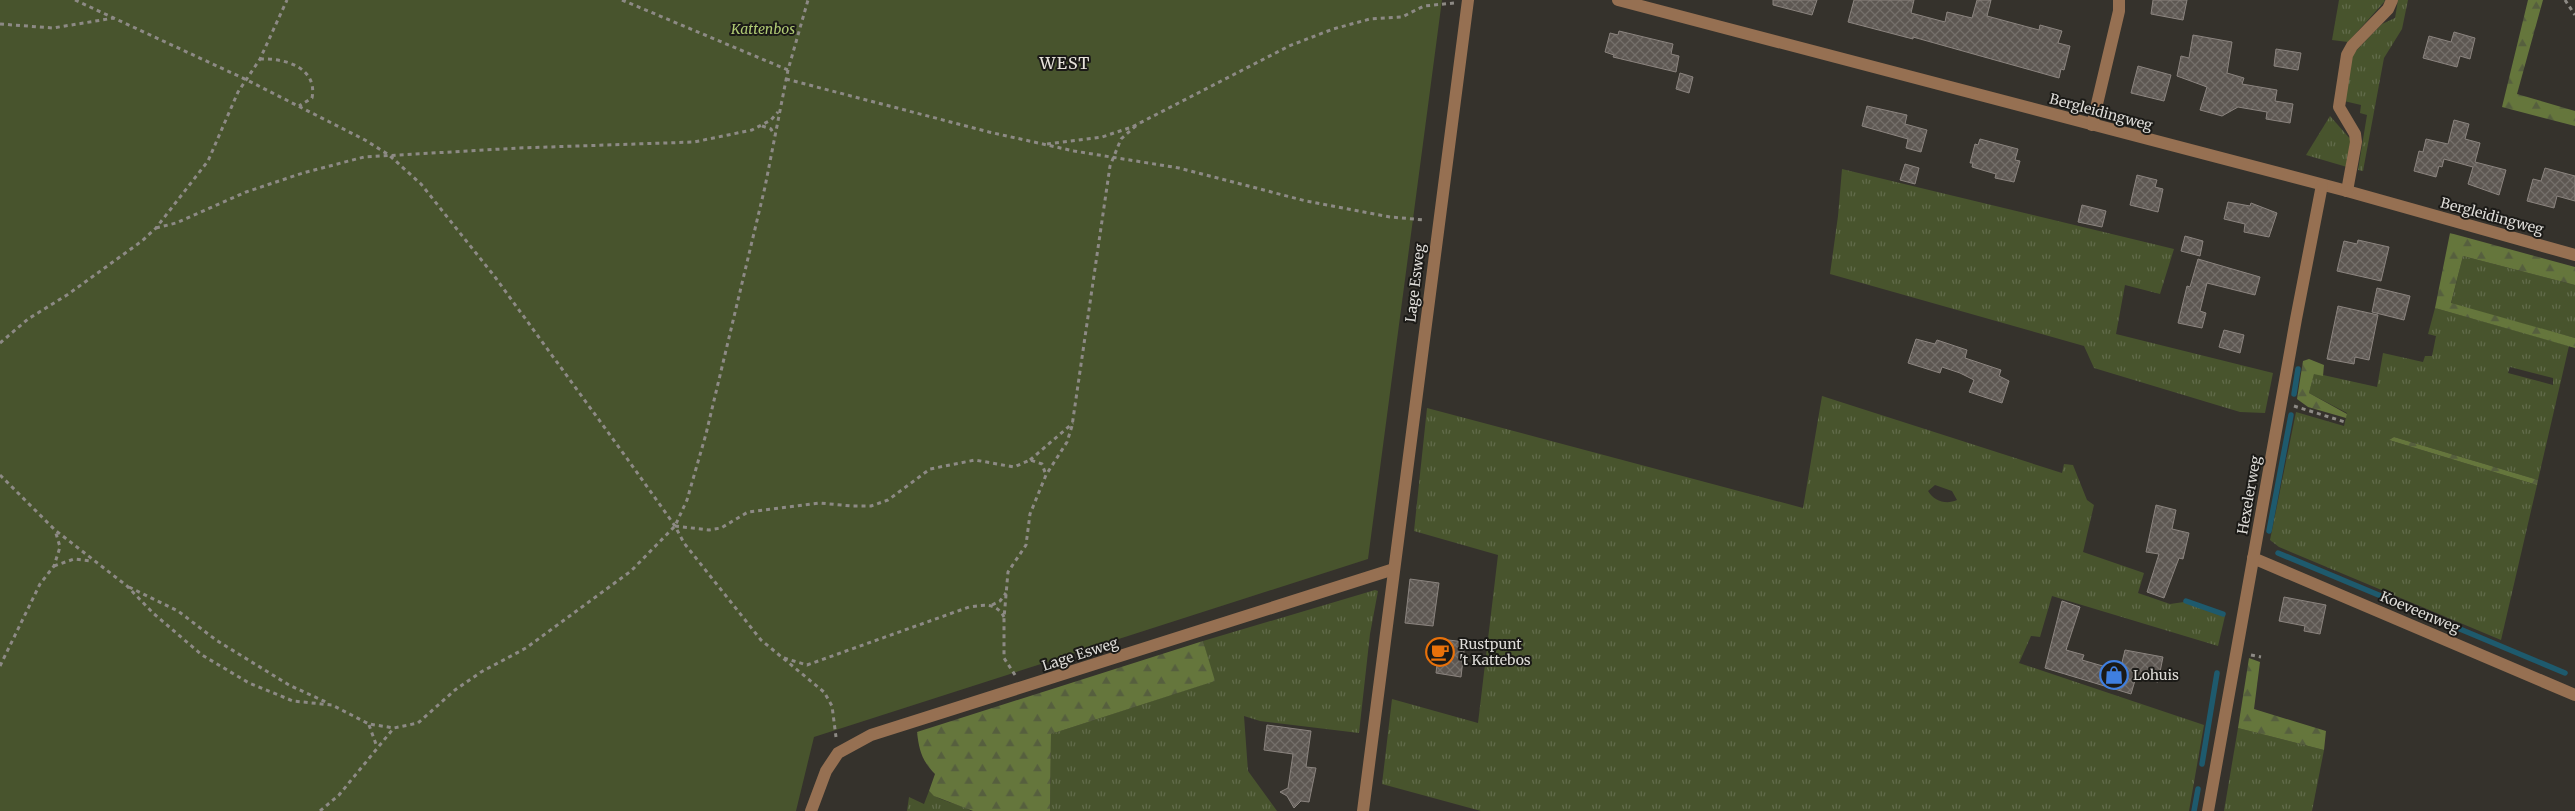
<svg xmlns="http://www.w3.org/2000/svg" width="2575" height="811" viewBox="0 0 2575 811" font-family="Merriweather,serif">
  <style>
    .grass { fill: url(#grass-tufts); fill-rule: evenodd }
    .forest { fill: url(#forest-firs) }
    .park { fill: #48542d }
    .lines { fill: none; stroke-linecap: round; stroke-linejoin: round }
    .stream { stroke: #1e5a6d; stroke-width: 5.5 }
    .building { fill: url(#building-cross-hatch); stroke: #8b847f }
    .path { stroke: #8d8a85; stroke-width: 3; stroke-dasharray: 4 4; stroke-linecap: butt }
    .minor { stroke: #967052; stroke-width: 12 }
    .labels { text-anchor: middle; stroke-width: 4; stroke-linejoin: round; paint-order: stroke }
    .park-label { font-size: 14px; font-style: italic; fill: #b0ca74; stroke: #1b1a17 }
    .street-label { font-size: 14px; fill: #dfddd9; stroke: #1b1a17 }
    .poi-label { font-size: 14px; fill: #dfddd9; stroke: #1b1a17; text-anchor: start }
    .quarter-label { font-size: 16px; letter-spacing: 1px; fill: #e8e3dc; stroke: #1b1a17 }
  </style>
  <defs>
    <pattern id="grass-tufts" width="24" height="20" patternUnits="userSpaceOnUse" patternTransform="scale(1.25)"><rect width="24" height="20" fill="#48542d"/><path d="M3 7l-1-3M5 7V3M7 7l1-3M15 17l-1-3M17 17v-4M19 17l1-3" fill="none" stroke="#626c4b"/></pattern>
    <pattern id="forest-firs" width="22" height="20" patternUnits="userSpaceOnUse" patternTransform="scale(1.25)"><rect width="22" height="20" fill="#65763c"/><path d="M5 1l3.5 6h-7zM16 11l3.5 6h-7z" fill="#565f3e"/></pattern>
    <pattern id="building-cross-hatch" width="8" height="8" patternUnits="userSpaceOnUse" patternTransform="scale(1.25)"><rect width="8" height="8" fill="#5d5752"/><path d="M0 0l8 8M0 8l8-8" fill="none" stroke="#746f6a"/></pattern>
  </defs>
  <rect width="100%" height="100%" fill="#35322c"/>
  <g class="grass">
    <polygon points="2339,0 2384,0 2385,1 2348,42 2332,40"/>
    <polygon points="2398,0 2408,0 2402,29 2384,58 2363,171 2358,170 2367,115 2360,113 2361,105 2344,101 2352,55 2382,24 2395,18"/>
    <polygon points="2330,116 2352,141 2347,167 2306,155"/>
    <polygon points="1842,169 2174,249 2160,294 2125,285 2116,334 2273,373 2265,413 2240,412 2094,368 2084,346 1830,274 1838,216"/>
    <polygon points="2463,256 2575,285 2575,338 2451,304"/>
    <path d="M2435,308L2569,346L2538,480L2394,437L2389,440L2537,485L2501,640L2279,547L2270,540L2296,412L2344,426L2347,413L2309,393L2314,373L2377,387L2383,353L2423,362L2425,356H2432L2436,336L2428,334ZM2510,367L2553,378V385L2508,373Z"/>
    <path d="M1822,396L2062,473L2064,464L2073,465L2087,500L2094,505L2083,552L2144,573L2138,593L2170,604L2184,602L2225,616L2218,646L2052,596L2040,637L2031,636L2019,663L2204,725L2189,811H1481L1382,784L1392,699L1478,723L1498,555L1414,531L1427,408L1803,508ZM1935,485L1952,491L1957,500C1946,505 1934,501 1928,491Z"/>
    <polygon points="1375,590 1378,591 1370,634 1359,733 1260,721 1244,716 1248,771 1277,811 1050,811 1051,734 1214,681 1203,641"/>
    <polygon points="2238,728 2324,750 2312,811 2224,811"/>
    <path d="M929,791C939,802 959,803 971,811H907L909,797L924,804Z"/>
  </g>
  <g class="forest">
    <polygon points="2528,0 2543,0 2517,94 2575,111 2575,126 2502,107"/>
    <polygon points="2450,233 2575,267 2575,285 2463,256 2451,303 2575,338 2575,348 2435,308"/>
    <polygon points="2309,359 2324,365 2323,376 2314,374 2309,393 2347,414 2346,418 2308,407 2297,399 2303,361"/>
    <polygon points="2394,437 2538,480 2537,485 2389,440"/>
    <path d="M1203,641L1215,681L1051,734L1050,811H973L934,796L929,791L935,774C922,761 919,750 917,732Z"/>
    <polygon points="2249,658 2260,662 2254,709 2326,731 2324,750 2238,728"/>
  </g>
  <polygon class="park" points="0,0 1442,0 1368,559 814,737 796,811 0,811"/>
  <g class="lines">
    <g class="stream">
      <polyline points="2294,394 2298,369"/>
      <polyline points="2269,531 2291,415"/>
      <polyline points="2278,553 2565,673"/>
      <polyline points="2186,601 2223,614"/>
      <polyline points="2202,764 2217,673"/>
      <polyline points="2194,811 2198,789"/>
    </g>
  </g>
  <g class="building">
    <polygon points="1773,0 1817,0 1812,15 1773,5"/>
    <polygon points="1854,0 1914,0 1911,13 1945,22 1947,12 1972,18 1977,0 1991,0 1987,16 2039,30 2040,25 2062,31 2058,43 2070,46 2064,70 2061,69 2059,78 1913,37 1913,39 1848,22"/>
    <polygon points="2153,0 2187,0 2183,20 2151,14"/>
    <polygon points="1619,31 1673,44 1671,54 1679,56 1676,72 1613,57 1614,55 1605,52 1610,33 1618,35"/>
    <polygon points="2454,32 2475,38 2470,59 2460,56 2457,67 2423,58 2429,36 2451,42"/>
    <polygon points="2193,35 2232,42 2227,73 2244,78 2242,84 2277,90 2275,101 2293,104 2290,123 2266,119 2267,112 2238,107 2222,116 2200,110 2207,87 2177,76 2181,56 2189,58"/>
    <polygon points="2276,49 2301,53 2298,70 2274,66"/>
    <polygon points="2138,66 2171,75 2164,101 2131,93"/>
    <polygon points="1680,73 1693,77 1689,93 1676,89"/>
    <polygon points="1867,106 1907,115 1905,124 1927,130 1921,152 1906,148 1908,139 1862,126"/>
    <polygon points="2454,120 2469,124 2465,139 2480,143 2475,162 2506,170 2499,195 2468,184 2473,167 2444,159 2442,167 2439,166 2436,177 2414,171 2419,151 2423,152 2426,139 2448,144"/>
    <polygon points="1980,139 2018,149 2015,160 2020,161 2014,182 1995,178 1996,174 1972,167 1973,163 1970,163 1975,144 1978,145"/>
    <polygon points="1905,164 1919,168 1915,184 1900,180"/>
    <polygon points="2545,168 2575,176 2575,201 2557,196 2554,208 2527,201 2533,179 2541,181"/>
    <polygon points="2137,175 2157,180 2155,187 2163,189 2158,212 2130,205"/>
    <polygon points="2228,202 2250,206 2251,203 2277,213 2269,237 2244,232 2245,224 2224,219"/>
    <polygon points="2082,205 2106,211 2102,227 2078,222"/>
    <polygon points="2185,236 2203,241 2200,256 2181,251"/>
    <polygon points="2358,240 2389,247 2381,281 2337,271 2344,241 2357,244"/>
    <polygon points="2198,259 2260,277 2255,295 2207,283 2200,311 2206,313 2202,328 2178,323 2187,286 2190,287"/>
    <polygon points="2377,288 2410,296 2404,320 2372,312"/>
    <polygon points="2338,306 2378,315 2369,360 2355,357 2354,364 2327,359"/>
    <polygon points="2224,330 2244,335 2240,353 2219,347"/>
    <polygon points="1916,339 1935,344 1937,340 1967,350 1965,358 2001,370 1999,376 2009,381 2002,403 1969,392 1974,380 1960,373 1942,367 1940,373 1908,363"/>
    <polygon points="2156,505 2176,510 2172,529 2189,533 2183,559 2179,558 2164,598 2147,592 2159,554 2146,552"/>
    <polygon points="1410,579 1439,583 1433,626 1405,623"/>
    <polygon points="2284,597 2326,605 2320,634 2304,631 2305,626 2279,621"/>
    <polygon points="2062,601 2080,607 2066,650 2084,655 2082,660 2120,671 2125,650 2163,657 2158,682 2136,677 2131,694 2045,668"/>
    <polygon points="1440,639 1465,642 1461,677 1436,673"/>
    <polygon points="1267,725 1311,731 1306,767 1316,768 1309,802 1301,801 1294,808 1287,796 1280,792 1288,788 1293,754 1264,750"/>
  </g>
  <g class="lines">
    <g class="path">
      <polyline points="75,0 247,80 365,140 389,155 421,184 495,277 626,457 675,526 684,543 761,640 824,692 832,706 836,737"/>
      <polyline points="622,0 788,70"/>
      <polyline points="2565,0 2575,15"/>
      <polyline points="0,24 53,28 114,18"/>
      <path d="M260,59C284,58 318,67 312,98L299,106"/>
      <polyline points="786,79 989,132 1074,151 1179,168 1306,201 1390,217 1425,220"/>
      <polyline points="762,126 771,129 774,135"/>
      <polyline points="1047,144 1102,137 1132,127 1289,46 1333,29 1370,19 1402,17 1424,6 1454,3"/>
      <polyline points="156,228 176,223 246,192 303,173 364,157 519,148 694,142 752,130 771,120 778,112"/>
      <polyline points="0,343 28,319 67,295 142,241 156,228 208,161 238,92 260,59 287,0"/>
      <polyline points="2294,406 2345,422"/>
      <polyline points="1030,460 1073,423"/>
      <polyline points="0,475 55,530 127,586 153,613 202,655 249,683 293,701 332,705 369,724 394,728 418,723 455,690 481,672 526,648 631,571 675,526 687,500 706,434 765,187 788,70 808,0"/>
      <polyline points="675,526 709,530 721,528 748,512 820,503 852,506 871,506 888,500 930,469 975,460 1014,467 1030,460 1042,464 1046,475"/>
      <polyline points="54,566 74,559 92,561"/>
      <polyline points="129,587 178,611 216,640 289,685 328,703"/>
      <polyline points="992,605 1000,601 1006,593"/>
      <polyline points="2251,655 2261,657"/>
      <path d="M784,658L807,665L969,607C984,605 996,602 1004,617"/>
      <polyline points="0,666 40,584 54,566 60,547 55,530"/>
      <polyline points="1015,675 1004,658 1004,618 1008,572 1026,545 1030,514 1046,475 1067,442 1072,426 1110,166 1121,139 1139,123"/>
      <polyline points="369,725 377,747"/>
      <polyline points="320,811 339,795 393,729"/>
    </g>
    <g class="minor">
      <polyline points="1618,0 2347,191 2575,255"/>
      <polyline points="2092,125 2119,11 2119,0"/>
      <polyline points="2347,191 2356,142 2355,134 2339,107 2347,55 2352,46 2388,9 2392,0"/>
      <polyline points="2253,558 2575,695"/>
      <polyline points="811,811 826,771 838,753 871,735 1394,569"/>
      <polyline points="1363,811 1468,0"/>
      <polyline points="2208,811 2296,319 2322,185"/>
    </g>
  </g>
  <defs>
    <symbol id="cafe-ring" viewBox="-11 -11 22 22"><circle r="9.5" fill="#1b1a17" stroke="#e8710a" stroke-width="1.5"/><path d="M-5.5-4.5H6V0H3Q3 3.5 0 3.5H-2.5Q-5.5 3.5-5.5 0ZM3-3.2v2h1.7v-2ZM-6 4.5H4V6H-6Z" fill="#e8710a"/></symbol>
    <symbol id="shop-ring" viewBox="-11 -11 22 22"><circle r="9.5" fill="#1b1a17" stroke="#3f7fe0" stroke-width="1.5"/><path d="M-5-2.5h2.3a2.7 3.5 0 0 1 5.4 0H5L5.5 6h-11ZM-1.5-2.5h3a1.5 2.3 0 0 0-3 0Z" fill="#3f7fe0"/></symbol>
  </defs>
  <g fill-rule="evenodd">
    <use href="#cafe-ring" x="1424" y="636" width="32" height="32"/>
    <use href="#shop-ring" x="2098" y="659" width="32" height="32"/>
  </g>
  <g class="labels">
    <g class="park-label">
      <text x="763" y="34">Kattenbos</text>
    </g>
    <g class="street-label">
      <text transform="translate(2101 112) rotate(15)" y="5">Bergleidingweg</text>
      <text transform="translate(2492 216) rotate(15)" y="5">Bergleidingweg</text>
      <text transform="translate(1415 283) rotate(-83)" y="5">Lage Esweg</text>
      <text transform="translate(2249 495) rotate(-80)" y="5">Hexelerweg</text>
      <text transform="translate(2420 612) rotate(23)" y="5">Koeveenweg</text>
      <text transform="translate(1080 654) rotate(-18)" y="5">Lage Esweg</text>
    </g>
    <g class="poi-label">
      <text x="1459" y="649">Rustpunt<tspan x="1459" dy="16">'t Kattebos</tspan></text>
      <text x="2133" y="680">Lohuis</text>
    </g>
    <g class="quarter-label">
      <text x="1065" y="69">WEST</text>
    </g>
  </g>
</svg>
